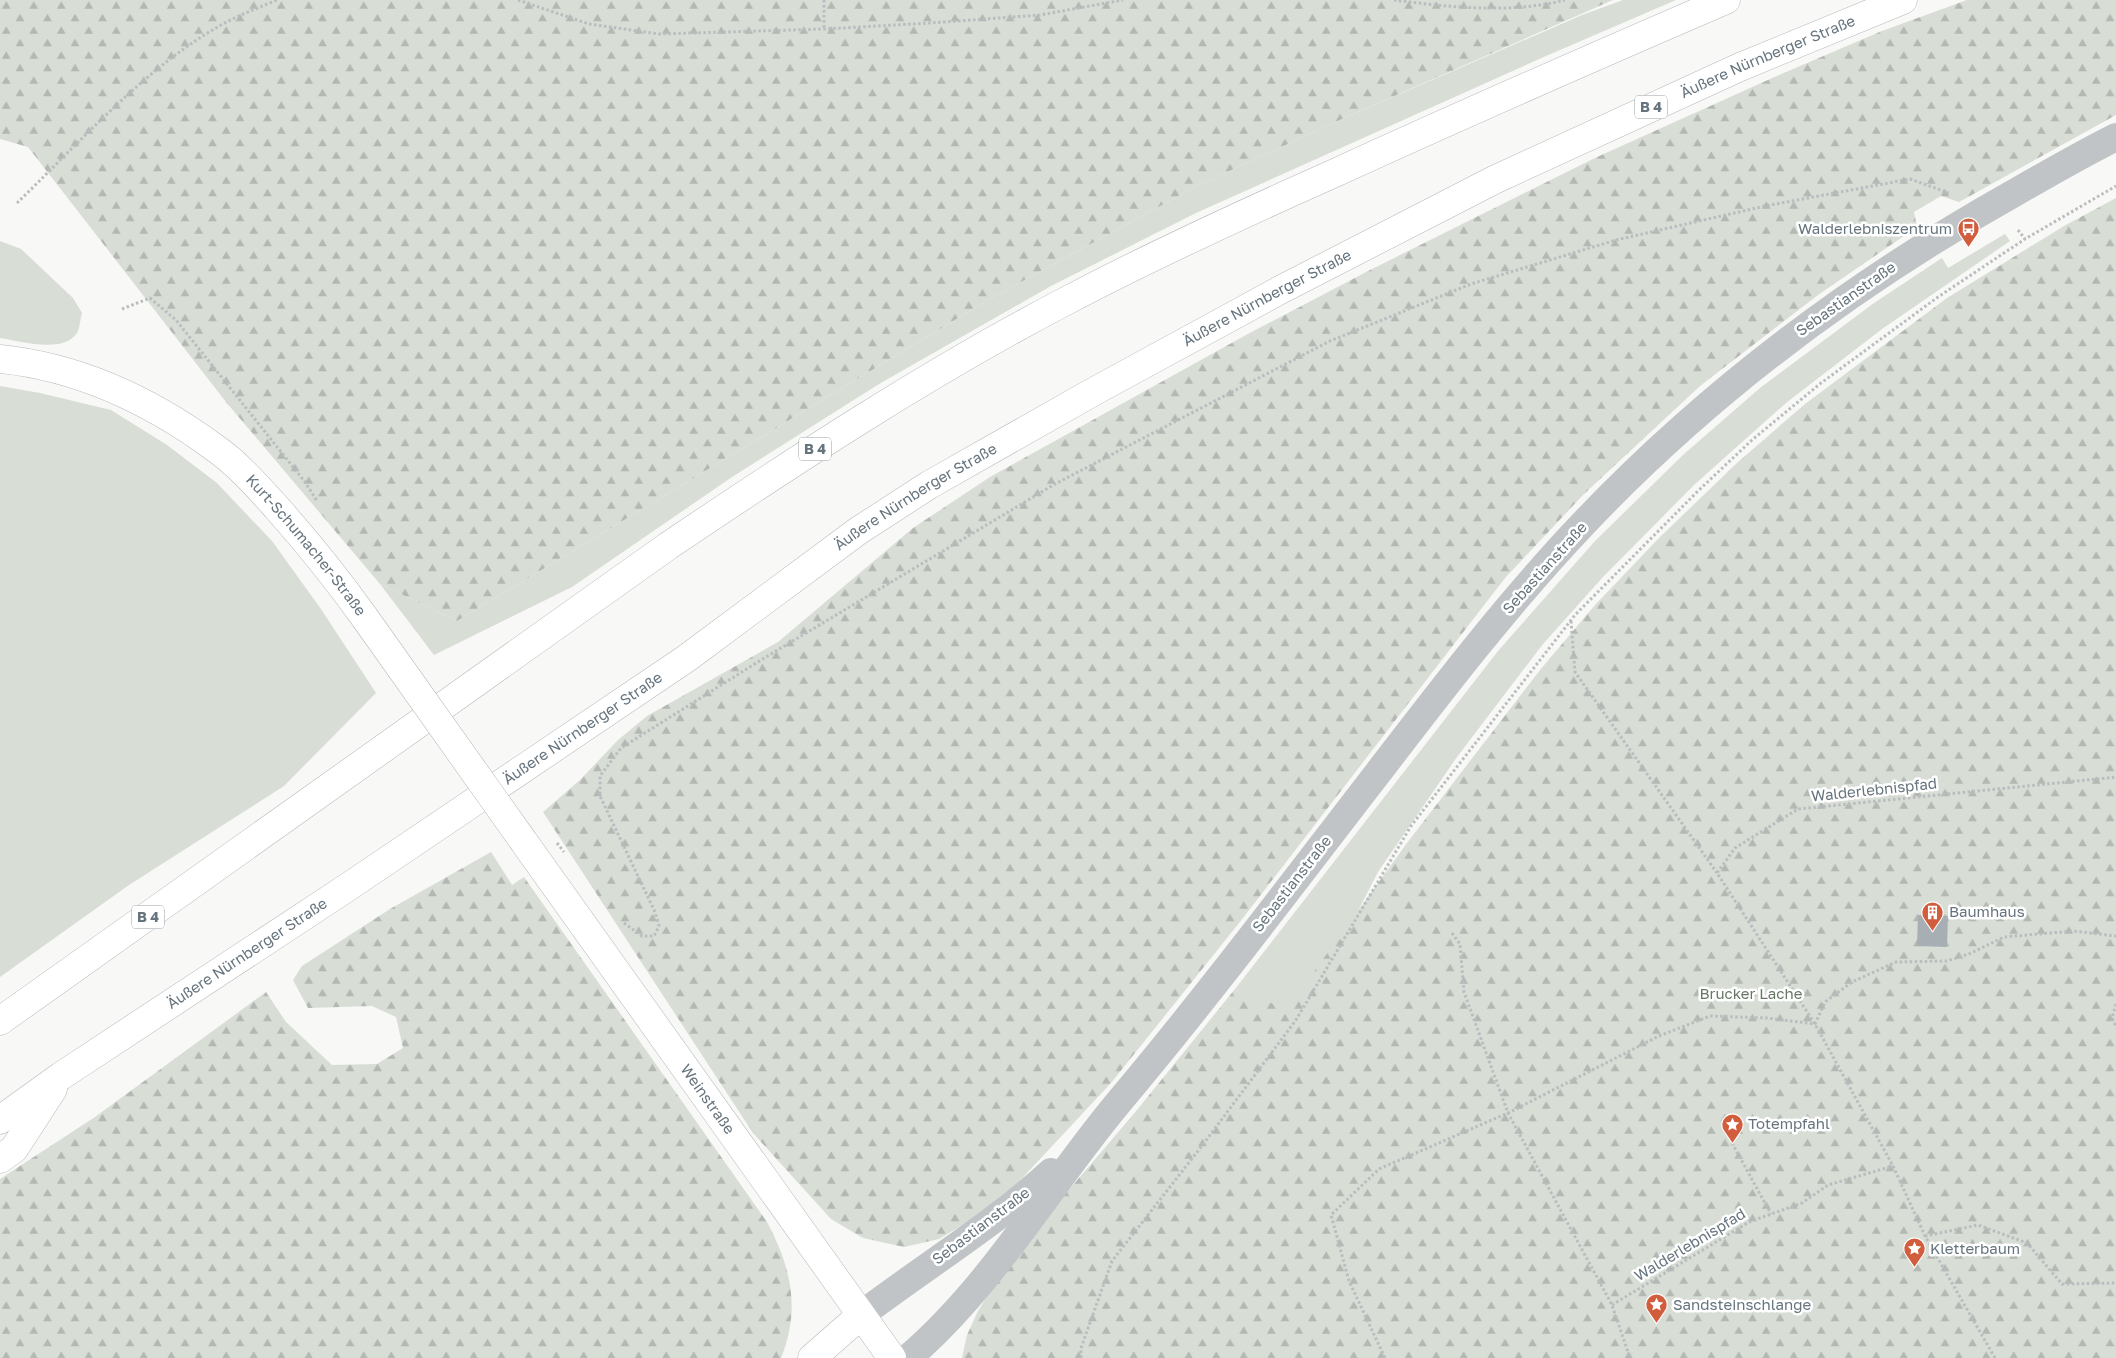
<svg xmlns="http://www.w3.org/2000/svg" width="2116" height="1358" viewBox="0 0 2116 1358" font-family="'Golos Text',sans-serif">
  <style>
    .green { fill: #d8ddd6 }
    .forest { fill: url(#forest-firs) }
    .building { fill: #a8afb4 }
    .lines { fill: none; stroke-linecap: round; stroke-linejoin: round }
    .major-casing { stroke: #b4b8bb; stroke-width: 29 }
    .highway-casing { stroke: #b4b7ba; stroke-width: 29 }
    .path { stroke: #babdbf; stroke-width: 3; stroke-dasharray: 2.5 2.5; stroke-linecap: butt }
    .minor { stroke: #c0c4c7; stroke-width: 28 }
    .major { stroke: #fff; stroke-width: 28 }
    .highway { stroke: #fff; stroke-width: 28 }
    .major-bridge-casing { stroke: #b4b8bb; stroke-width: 29; stroke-linecap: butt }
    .path-bridge { stroke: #babdbf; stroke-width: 3; stroke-dasharray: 2.5 2.5; stroke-linecap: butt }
    .major-bridge { stroke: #fff; stroke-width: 28 }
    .labels { text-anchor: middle; stroke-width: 5; stroke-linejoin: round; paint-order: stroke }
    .shield { fill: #fff; stroke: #949ea5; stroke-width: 1 }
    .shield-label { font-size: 14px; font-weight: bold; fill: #66747e }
    .street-label { font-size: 15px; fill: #66747e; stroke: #fff }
    .poi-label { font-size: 15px; fill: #66747e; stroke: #fff; text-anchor: start }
    .park-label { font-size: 15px; fill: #687765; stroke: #fff }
  </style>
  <defs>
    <pattern id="forest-firs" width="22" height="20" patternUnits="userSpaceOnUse" patternTransform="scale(1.25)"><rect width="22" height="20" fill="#d8ddd6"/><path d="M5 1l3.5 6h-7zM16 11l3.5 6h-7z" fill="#b3b8b3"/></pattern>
  </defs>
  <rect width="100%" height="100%" fill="#f8f8f6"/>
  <g class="green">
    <polygon points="1623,0 1676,0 1546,56 1196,213 1051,286 879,384 732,477 572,587 434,655 380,584 457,621 988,300 1197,186 1342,119 1582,15"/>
    <polygon points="2005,234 2010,241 1882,329 1786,403 1694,485 1603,577 1543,644 1457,757 1378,872 1357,913 1287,1010 1235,989 1498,651 1595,541 1684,454 1760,388 1874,303 1942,258 1948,268"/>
    <path d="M0,241L21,249L73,298L82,313C80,319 80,328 77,333C63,354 20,341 0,338Z"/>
    <polygon points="0,386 40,393 111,410 167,445 217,483 272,541 321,609 376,693 284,786 129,885 0,977"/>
  </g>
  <g class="forest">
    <polygon points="0,0 1613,0 1342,119 1197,186 988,300 457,621 380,584 226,402 28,147 0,139"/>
    <polygon points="1967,0 2116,0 2116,115 1959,202 1941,196 1914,212 1917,227 1818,295 1700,386 1584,494 1505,578 1243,918 1111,1083 1011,1190 974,1218 939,1239 904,1247 863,1238 831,1219 753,1133 543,812 580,780 618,740 647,716 778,642 913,528 990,477 1246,335 1370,270 1597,157 1779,75 1882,31"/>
    <polygon points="2116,198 2116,1358 962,1358 967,1335 978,1311 997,1280 1033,1232 1137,1110 1235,989 1287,1009 1407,843 1540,670 1595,605 1659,538 1738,462 1805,404 1947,298 2064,226"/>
    <path d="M491,852L512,885L524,877L767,1222C791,1267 801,1309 781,1358H0V1179L95,1117L266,992L286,1022L332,1065L377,1064L403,1048L396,1017L372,1006L308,1008L293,980L302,966L390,909Z"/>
  </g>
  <polygon class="building" points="1918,915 1948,916 1947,947 1917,946"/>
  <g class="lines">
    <defs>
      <g id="major">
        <path id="s1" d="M0,359C79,367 151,401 215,448C238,464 258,487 277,508C308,543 338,580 365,618"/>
        <path id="s2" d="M524,842L892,1358"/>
      </g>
      <g id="highway">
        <path d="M0,1021L668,546C797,459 928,373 1066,301C1155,254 1245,213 1337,172C1466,113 1596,56 1726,0"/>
        <path id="s3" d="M0,1120L61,1076L345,889L687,658L858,531L929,485L1093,392L1282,289L1496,179L1740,67L1903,0"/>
        <polyline points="0,1159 14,1149 53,1089"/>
        <polyline points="812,1358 861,1315"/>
      </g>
    </defs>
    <use href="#major" class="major-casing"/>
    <use href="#highway" class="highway-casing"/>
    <g class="path">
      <polyline points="518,0 589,24 659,34 824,29 930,23 1040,15 1123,0"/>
      <polyline points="824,0 824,29"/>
      <path d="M1394,0C1447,7 1512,14 1565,0"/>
      <path d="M17,203C79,143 146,67 221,25C239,15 258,8 277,0"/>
      <polyline points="2018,230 2025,239"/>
      <polyline points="122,309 150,298 176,320 305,482 317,501"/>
      <polyline points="1571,621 1575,672 1717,873"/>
      <polyline points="624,923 642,936 654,936 659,926 655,912 600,796 600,776 621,748 761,660 1055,484 1330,341 1471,284 1616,240 1765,206 1910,179 1949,193"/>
      <polyline points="1452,933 1460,944 1464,992 1508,1113 1612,1305 1630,1358"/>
      <polyline points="2116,1004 2112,1018 2116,1026"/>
      <polyline points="1732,1143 1771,1214"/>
      <polyline points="1925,1236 1978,1225 2027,1243 2062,1284 2116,1283"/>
      <polyline points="1612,1305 1749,1222 1802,1203 1828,1185 1893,1166"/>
      <polyline points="1081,1358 1081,1348 1112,1261 1198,1151 1296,1020 1411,826 1575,615 1698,491 1752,440 1821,383 1938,297 2025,239 2116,186"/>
      <polyline points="1385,1358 1349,1281 1331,1215 1379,1169 1508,1113 1659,1036 1710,1016 1767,1018 1815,1024 1825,1002 1852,982 1896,962 1947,961 1969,954 2004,937 2073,931 2116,936"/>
      <polyline points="1995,1358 1925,1236 1893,1166 1815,1024 1717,873 1735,848 1798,809 2116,777"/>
    </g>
    <g class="minor">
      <path d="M861,1315C924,1267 992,1226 1051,1172"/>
      <path d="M908,1358C992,1286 1048,1187 1118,1103C1208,996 1292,884 1377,774C1443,688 1508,603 1582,525C1708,392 1857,281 2016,192C2049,173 2082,154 2116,137"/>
    </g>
    <use href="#major" class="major"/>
    <use href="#highway" class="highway"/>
    <defs>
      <polyline id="major-bridge" points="365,618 524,842"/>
    </defs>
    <use href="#major-bridge" class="major-bridge-casing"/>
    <polyline class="path-bridge" points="557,843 564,852"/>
    <use href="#major-bridge" class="major-bridge"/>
  </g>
  <defs>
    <symbol id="bus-pin" viewBox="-11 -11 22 30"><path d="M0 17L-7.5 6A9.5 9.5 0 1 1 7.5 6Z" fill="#d15d3d" stroke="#fff"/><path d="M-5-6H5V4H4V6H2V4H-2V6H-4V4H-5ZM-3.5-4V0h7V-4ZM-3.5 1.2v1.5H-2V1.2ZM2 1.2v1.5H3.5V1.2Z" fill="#fff"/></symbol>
    <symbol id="building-pin" viewBox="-11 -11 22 30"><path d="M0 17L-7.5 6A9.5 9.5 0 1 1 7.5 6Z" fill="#d15d3d" stroke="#fff"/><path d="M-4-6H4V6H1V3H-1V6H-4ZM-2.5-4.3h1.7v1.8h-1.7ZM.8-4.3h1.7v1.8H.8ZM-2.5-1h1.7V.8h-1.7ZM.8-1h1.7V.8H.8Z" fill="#fff"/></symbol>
    <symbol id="sight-pin" viewBox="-11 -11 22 30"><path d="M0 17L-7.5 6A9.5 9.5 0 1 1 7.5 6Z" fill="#d15d3d" stroke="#fff"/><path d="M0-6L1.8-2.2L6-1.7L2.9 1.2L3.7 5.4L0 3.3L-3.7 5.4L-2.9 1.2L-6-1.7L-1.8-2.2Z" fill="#fff"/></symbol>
  </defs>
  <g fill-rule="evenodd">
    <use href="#bus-pin" x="1956" y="216" width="25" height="34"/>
    <use href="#building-pin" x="1920" y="900" width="25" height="34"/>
    <use href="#sight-pin" x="1720" y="1112" width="25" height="34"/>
    <use href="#sight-pin" x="1902" y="1236" width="25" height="34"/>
    <use href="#sight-pin" x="1644" y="1292" width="25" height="34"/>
  </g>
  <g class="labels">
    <g class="shield">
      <rect x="1635" y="95.5" width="32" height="23" rx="4"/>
      <rect x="799" y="437.5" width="32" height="23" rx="4"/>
      <rect x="132" y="905.5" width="32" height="23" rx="4"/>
    </g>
    <g class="shield-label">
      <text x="1651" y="112">B 4</text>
      <text x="815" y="454">B 4</text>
      <text x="148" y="922">B 4</text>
    </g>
    <g class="street-label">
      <text dy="5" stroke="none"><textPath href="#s3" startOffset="2068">Äußere Nürnberger Straße</textPath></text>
      <text dy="5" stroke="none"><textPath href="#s3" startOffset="1512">Äußere Nürnberger Straße</textPath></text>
      <text transform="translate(1846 299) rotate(-35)" y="5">Sebastianstraße</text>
      <text dy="5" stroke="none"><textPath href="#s3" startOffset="1108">Äußere Nürnberger Straße</textPath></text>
      <text dy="5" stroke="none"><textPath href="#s1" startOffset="369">Kurt-Schumacher-Straße</textPath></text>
      <text transform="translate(1545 568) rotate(-48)" y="5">Sebastianstraße</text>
      <text dy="5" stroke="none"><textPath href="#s3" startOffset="702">Äußere Nürnberger Straße</textPath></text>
      <text transform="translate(1874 790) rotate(-6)" y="5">Walderlebnispfad</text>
      <text transform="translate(1292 884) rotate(-52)" y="5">Sebastianstraße</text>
      <text dy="5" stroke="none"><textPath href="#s3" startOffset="298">Äußere Nürnberger Straße</textPath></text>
      <text dy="5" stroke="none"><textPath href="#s2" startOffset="316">Weinstraße</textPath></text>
      <text transform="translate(981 1226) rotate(-37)" y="5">Sebastianstraße</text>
      <text transform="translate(1690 1245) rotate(-31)" y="5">Walderlebnispfad</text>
    </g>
    <g class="poi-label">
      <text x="1952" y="234" text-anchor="end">Walderlebniszentrum</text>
      <text x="1949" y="917">Baumhaus</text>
      <text x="1748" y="1129">Totempfahl</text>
      <text x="1930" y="1254">Kletterbaum</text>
      <text x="1673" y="1310">Sandsteinschlange</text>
    </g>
    <g class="park-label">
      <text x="1751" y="999">Brucker Lache</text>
    </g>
  </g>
</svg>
